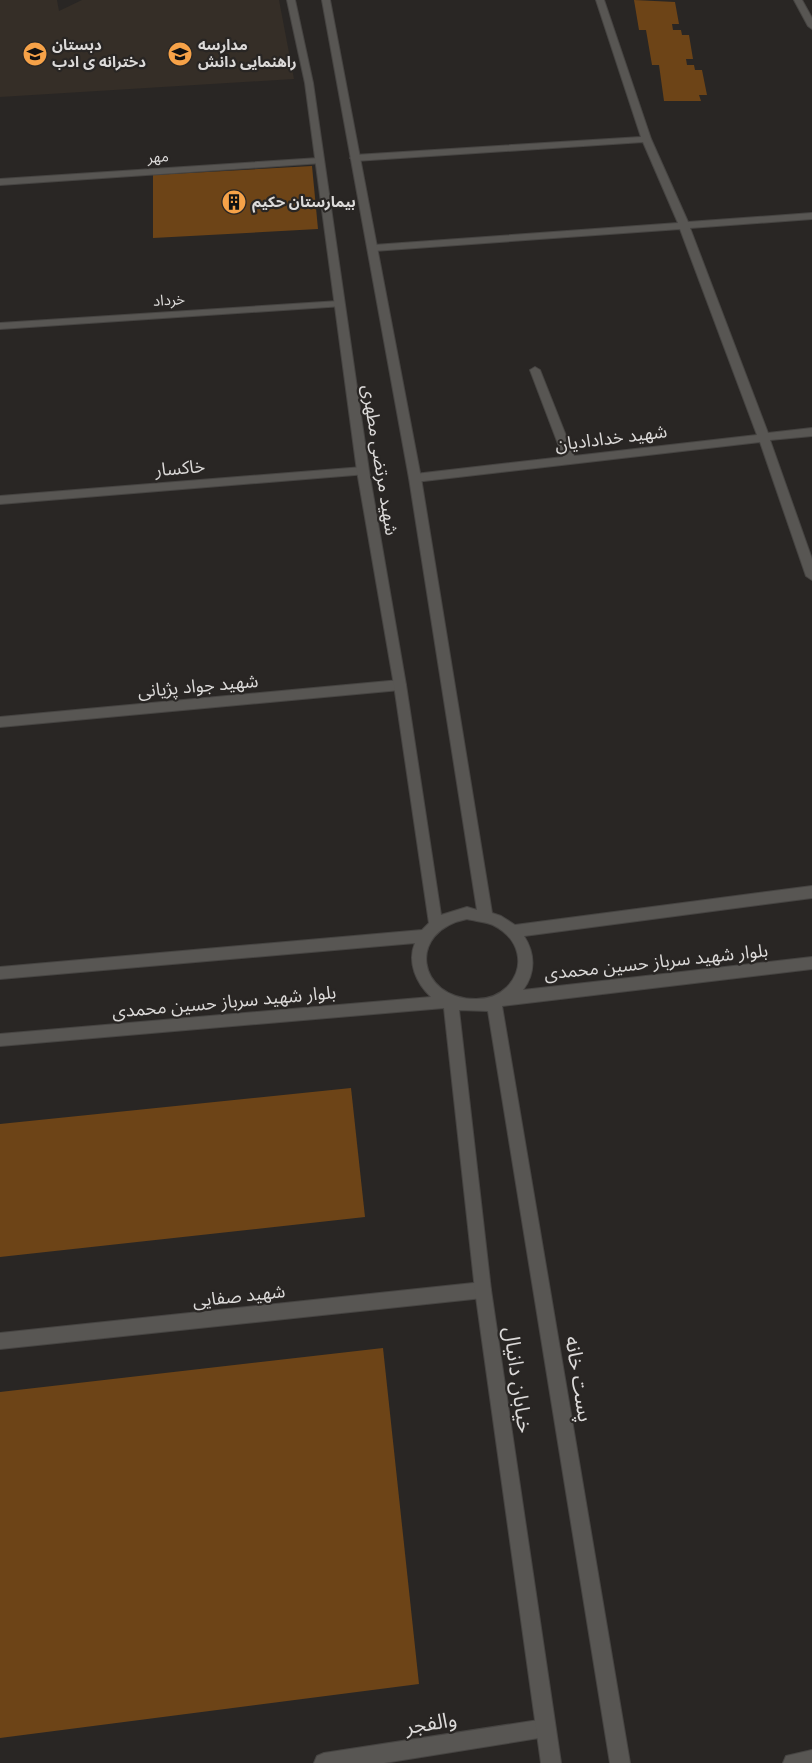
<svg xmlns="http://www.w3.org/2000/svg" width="812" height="1763" viewBox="0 0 812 1763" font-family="Spectral,'Noto Sans Arabic',serif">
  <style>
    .built { fill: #352e27 }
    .building { fill: #6d4417 }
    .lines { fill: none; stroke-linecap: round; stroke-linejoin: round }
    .minor-casing { stroke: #464442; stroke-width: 2 }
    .tertiary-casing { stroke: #464442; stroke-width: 2 }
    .minor { fill: #585653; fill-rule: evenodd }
    .tertiary { fill: #585653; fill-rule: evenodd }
    .labels { text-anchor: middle; stroke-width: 4.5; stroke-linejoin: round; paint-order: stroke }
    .far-poi-label { font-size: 15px; font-weight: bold; fill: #dcdad9; stroke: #292624; text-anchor: start }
    .far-street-label { font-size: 15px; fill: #dcdad9; stroke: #292624 }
    .street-label { font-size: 18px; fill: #dcdad9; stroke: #292624 }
    .near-street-label { font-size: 21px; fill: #dcdad9; stroke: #292624 }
  </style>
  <rect width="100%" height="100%" fill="#292624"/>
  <polygon class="built" points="0,0 57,0 59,11 82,0 279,0 294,79 0,97"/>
  <g class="building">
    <polygon points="634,0 675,2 679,24 672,24 673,30 681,30 682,35 689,35 693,59 686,59 687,65 694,65 695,70 702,70 707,95 699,95 701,101 664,101 659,65 652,65 646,30 639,30"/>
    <polygon points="312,166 318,229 153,238 153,175"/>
    <polygon points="351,1088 365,1217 0,1257 0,1124"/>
    <polygon points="383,1348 419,1684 0,1738 0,1392"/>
  </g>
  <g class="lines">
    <defs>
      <g id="minor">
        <polygon points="596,0 604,0 651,139 688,222 812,213 812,219 690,228 768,433 812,428 812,436 770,440 812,559 812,580 806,576 760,442 415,482 409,478 415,474 563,457 530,370 535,367 540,370 574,456 757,435 680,229 374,251 369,248 374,245 678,223 643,142 355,161 350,158 355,155 641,137"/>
        <polygon points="794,0 802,0 812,18 812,29 808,26"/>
        <polygon points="319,158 322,159 322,163 0,185 0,179"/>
        <polygon points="339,301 344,304 343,306 0,329 0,323"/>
        <polygon points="363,467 369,471 367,474 0,504 0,496"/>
        <polygon points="400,680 404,682 406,685 404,688 400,690 0,727 0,717"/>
        <polygon points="483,1282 489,1284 491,1290 489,1296 483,1298 0,1349 0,1333"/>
        <polygon points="545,1719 552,1721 554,1728 552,1735 545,1737 384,1763 314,1763 317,1756 324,1753"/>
        <polygon points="812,1750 812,1763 783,1763 786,1756"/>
      </g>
      <path id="tertiary" d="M287,0H295L313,83L369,471L406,685L441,915L467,907L477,910L409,478L322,0H330L421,478L492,913L501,916L515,925L812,886V898L524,936C535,953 536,973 523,990L812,957V969L502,1006L630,1763H610L488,1011L459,1010L491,1290L561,1763H541L475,1290L444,1008L0,1046V1034L431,997C416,983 407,962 415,943L0,979V967L422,930L429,923L394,685L357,471L305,83ZM467,919C475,921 486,922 493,925C519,938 527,966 507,987C498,996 488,999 476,999C417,999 406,931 467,919Z"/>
    </defs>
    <use href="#minor" class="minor-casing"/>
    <use href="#tertiary" class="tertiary-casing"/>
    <use href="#minor" class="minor"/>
    <use href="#tertiary" class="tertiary"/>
  </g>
  <defs>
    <symbol id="school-disc" viewBox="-11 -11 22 22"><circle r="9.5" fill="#f6a248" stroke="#292624"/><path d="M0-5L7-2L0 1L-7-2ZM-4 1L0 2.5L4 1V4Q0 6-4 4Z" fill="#111"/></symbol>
    <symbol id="building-disc" viewBox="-11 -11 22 22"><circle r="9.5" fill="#f6a248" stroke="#292624"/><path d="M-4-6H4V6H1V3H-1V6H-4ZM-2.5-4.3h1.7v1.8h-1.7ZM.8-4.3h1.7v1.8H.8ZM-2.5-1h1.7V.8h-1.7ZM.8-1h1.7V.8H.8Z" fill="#111"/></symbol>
  </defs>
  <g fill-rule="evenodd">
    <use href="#school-disc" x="21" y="40" width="28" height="28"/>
    <use href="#school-disc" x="166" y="40" width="28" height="28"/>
    <use href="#building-disc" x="220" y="188" width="28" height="28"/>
  </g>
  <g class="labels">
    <g class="far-poi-label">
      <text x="52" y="50">دبستان<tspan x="52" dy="17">دخترانه ی ادب</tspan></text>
      <text x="198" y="50">مدارسه<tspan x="198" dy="17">راهنمایی دانش</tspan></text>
      <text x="252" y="207">بیمارستان حکیم</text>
    </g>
    <g class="far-street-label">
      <text transform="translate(158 157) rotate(-4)" y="5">مهر</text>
      <text transform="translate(169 300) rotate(-4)" y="5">خرداد</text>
    </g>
    <g class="street-label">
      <text transform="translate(611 438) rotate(-7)" y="6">شهید خدادادیان</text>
      <text transform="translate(380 460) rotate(81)" y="6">شهید مرتضی مطهری</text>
      <text transform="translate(180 468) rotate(-5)" y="6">خاکسار</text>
      <text transform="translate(198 686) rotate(-5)" y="6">شهید جواد پژیانی</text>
      <text transform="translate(656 962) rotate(-6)" y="6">بلوار شهید سرباز حسین محمدی</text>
      <text transform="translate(224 1002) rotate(-5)" y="6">بلوار شهید سرباز حسین محمدی</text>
      <text transform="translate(239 1296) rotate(-6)" y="6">شهید صفایی</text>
    </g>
    <g class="near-street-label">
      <text transform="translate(579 1379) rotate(81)" y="7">پست خانه</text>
      <text transform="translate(518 1380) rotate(82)" y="7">خیابان دانیال</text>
      <text transform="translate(431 1723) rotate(-9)" y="7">والفجر</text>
    </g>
  </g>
</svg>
